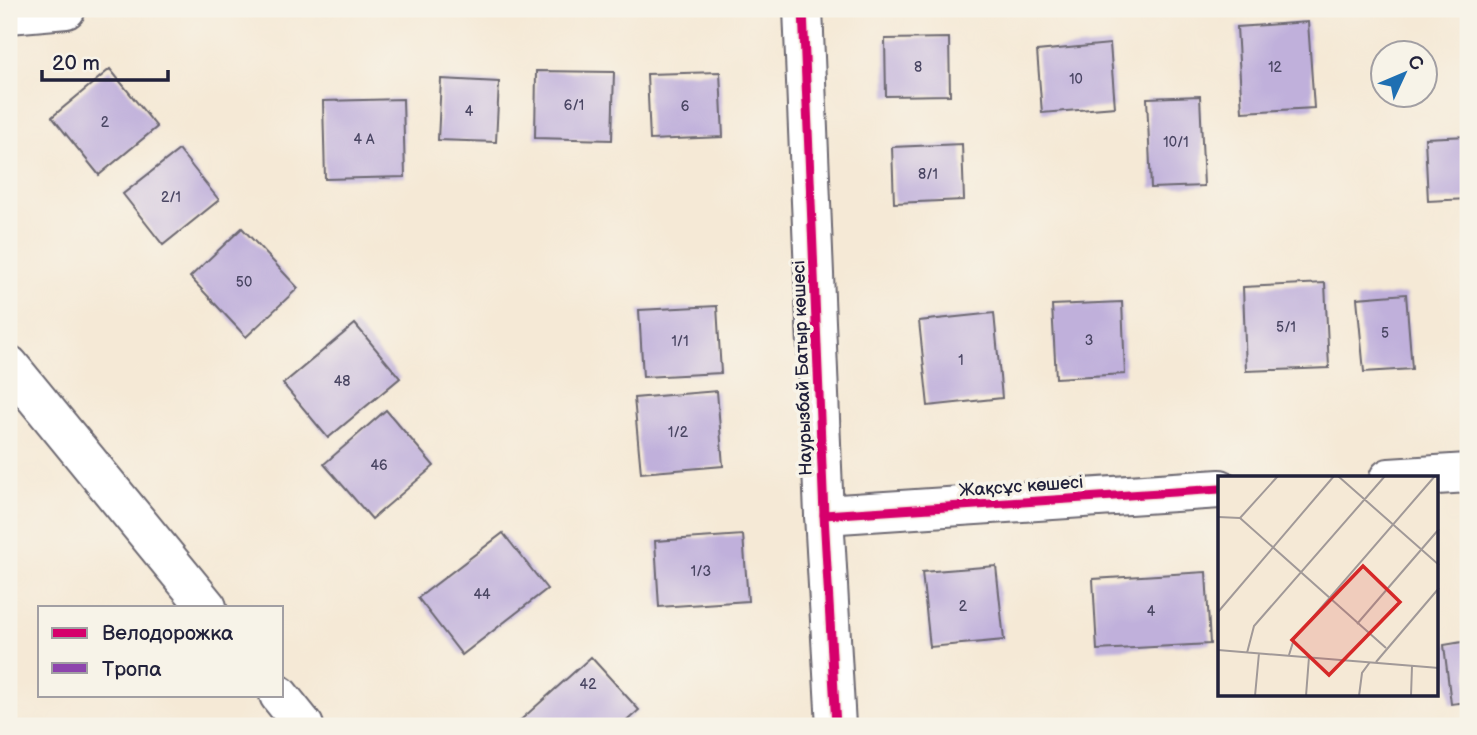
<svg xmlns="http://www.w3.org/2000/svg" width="1477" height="735" viewBox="0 0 1477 735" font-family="'Balsamiq Sans',sans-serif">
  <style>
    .building { fill: #c0b0db }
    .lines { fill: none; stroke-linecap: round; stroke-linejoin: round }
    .minor-casing { stroke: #6c6871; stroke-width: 42 }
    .secondary-casing { stroke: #6c6871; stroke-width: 42 }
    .minor { stroke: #fff; stroke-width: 38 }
    .secondary { stroke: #fff; stroke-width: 38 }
    .quiet { stroke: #8e44ad; stroke-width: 7; stroke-dasharray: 14 7; stroke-linecap: butt }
    .cycleway-casing { stroke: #f7f3e8; stroke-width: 13 }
    .cycleway { stroke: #d6006c; stroke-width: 9 }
    .labels { text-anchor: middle; stroke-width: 7; stroke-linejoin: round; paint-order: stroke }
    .number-label { font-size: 14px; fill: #4a4663 }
    .street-label { font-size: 18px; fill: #22223b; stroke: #f7f3e8 }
    .inset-road { fill: none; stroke: #a19998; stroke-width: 2 }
    .view { fill: #d62828; fill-opacity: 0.15; stroke: #d62828; stroke-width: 3.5 }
    .inset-edge { fill: none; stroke: #22223b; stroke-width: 3.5 }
  </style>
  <rect width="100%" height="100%" fill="#f7f3e8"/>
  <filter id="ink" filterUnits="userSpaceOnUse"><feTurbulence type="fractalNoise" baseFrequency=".0143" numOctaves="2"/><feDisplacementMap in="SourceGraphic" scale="14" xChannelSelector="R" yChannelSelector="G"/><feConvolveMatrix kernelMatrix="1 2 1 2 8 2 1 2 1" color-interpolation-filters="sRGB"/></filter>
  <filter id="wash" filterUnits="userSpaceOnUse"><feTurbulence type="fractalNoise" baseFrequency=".00686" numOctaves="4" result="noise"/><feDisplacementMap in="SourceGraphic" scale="28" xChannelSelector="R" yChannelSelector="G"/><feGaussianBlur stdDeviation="1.57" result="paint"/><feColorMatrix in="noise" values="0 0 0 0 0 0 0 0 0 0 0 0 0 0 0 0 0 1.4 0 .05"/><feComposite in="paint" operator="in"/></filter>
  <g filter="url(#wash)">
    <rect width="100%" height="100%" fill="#f5e9d6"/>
    <g id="blocks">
      <g class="building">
        <polygon points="1308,22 1314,108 1242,112 1237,27"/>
        <polygon points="949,38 950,95 886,96 885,39"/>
        <polygon points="1110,44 1115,107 1042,113 1037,51"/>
        <polygon points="110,69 157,127 99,175 52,117"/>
        <polygon points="536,71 614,72 612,140 535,138"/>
        <polygon points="720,72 723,137 650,140 647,74"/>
        <polygon points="441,79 499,82 496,142 438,140"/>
        <polygon points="1200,96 1204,186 1151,188 1147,98"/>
        <polygon points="403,99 405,177 325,179 323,101"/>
        <polygon points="1468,136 1468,199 1428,201 1425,138"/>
        <polygon points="962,144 964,200 894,203 892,147"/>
        <polygon points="179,150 219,200 163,245 123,194"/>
        <polygon points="242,228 298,288 246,337 190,277"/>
        <polygon points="1325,283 1329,368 1246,371 1243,287"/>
        <polygon points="1406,294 1412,369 1364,372 1357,298"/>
        <polygon points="1122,302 1125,374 1056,378 1052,305"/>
        <polygon points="717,306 721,373 643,377 639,310"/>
        <polygon points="994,313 1002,398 928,406 919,321"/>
        <polygon points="355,324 400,378 328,438 283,384"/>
        <polygon points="717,391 723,466 641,473 634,398"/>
        <polygon points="386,410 434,466 372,519 324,464"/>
        <polygon points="503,533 547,589 462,655 418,598"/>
        <polygon points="743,535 748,601 659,607 655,541"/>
        <polygon points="996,566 1004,640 930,647 922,572"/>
        <polygon points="1206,572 1210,644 1097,650 1093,579"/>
        <polygon points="1468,641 1468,702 1451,704 1444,645"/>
        <polygon points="591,657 639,710 621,726 514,726"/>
      </g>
    </g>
  </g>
  <g filter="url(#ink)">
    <use href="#blocks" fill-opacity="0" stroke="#6c6871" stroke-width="2"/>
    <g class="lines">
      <defs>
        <g id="minor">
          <polyline points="803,9 824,515 836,726"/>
          <polyline points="9,14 66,9"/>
          <polyline points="1389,478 1468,473"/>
          <polyline points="824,515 1220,489"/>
        </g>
        <g id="secondary">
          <polyline points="9,365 207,607"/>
          <polyline points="279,695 304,726"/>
        </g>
      </defs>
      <use href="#minor" class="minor-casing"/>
      <use href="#secondary" class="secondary-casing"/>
      <use href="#minor" class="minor"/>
      <use href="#secondary" class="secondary"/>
      <polyline class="quiet" points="9,716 18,726"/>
      <defs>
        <g id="cycleway">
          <polyline points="803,9 824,515 836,726"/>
          <polyline points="824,515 1220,489"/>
        </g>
      </defs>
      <use href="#cycleway" class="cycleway-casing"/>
      <use href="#cycleway" class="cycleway"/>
    </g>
  </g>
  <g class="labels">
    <g class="number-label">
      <text x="918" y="72">8</text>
      <text x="1275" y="72">12</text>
      <text x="1076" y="84">10</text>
      <text x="574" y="110">6/1</text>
      <text x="685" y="111">6</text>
      <text x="469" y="116">4</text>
      <text x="105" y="127">2</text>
      <text x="364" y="144">4 А</text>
      <text x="1176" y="147">10/1</text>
      <text x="928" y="179">8/1</text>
      <text x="171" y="202">2/1</text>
      <text x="244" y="287">50</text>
      <text x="1286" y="332">5/1</text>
      <text x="1385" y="338">5</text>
      <text x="1089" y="345">3</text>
      <text x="680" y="346">1/1</text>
      <text x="961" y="365">1</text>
      <text x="342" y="386">48</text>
      <text x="678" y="437">1/2</text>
      <text x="379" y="470">46</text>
      <text x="701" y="576">1/3</text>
      <text x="482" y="599">44</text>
      <text x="963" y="611">2</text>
      <text x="1151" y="616">4</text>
      <text x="588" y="689">42</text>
    </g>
    <g class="street-label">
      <text transform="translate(802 368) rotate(-92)" y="6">Наурызбай Батыр көшесі</text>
      <text transform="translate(1021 486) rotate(-4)" y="6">Жақсұс көшесі</text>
    </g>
  </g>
  <g transform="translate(1218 476)">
    <rect width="220" height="220" fill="#f5e9d6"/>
    <path class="inset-road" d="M120,0L221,89M0,41L22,42L168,172M22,42L60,0M0,136L116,0M139,148L221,53M0,174L221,192M29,177L36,150L167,0M71,179L76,163L217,0M158,186L221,112M37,220L41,177M88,220L91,181M141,220L144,197L152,186M193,220L194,190"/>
    <path class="view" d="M145,90L182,126L111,199L74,164Z"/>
    <rect width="220" height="220" class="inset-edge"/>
  </g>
  <rect width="1477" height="735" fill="none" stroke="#f7f3e8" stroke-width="35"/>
  <rect x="38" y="606" width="245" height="91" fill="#f7f3e8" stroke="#a29fa3" stroke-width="2"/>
  <rect x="52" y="628" width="35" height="10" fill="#d6006c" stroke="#a29fa3" stroke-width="2"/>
  <text x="102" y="640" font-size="21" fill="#22223b">Велодорожка</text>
  <rect x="52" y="663" width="35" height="10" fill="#8e44ad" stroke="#a29fa3" stroke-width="2"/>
  <text x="102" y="676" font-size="21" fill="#22223b">Тропа</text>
  <g transform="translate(1404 74) rotate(46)"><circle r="33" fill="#f7f3e8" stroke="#a29fa3" stroke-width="2"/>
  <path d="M0-5L12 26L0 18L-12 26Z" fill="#1f6fb2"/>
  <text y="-10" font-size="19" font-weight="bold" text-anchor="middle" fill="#22223b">С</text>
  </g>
  <path d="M42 70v10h126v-10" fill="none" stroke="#22223b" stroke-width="3.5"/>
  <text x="52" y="70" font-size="21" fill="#22223b" stroke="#f7f3e8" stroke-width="5" paint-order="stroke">20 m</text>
</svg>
